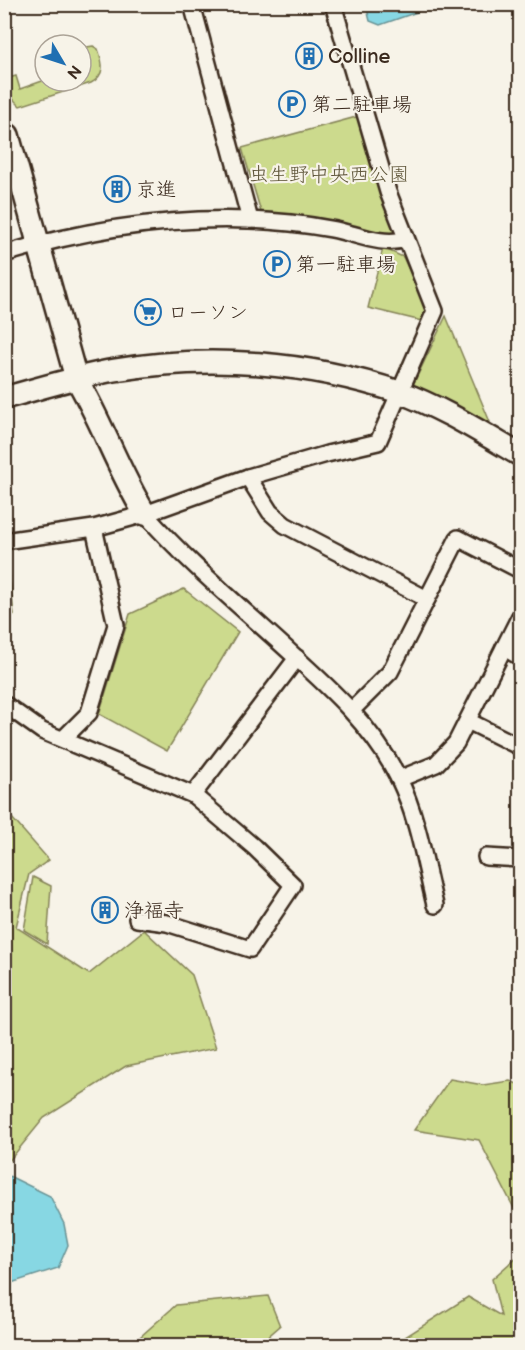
<svg xmlns="http://www.w3.org/2000/svg" width="525" height="1350" viewBox="0 0 525 1350" font-family="'Balsamiq Sans','Klee One',sans-serif">
  <style>
    .green { fill: #ccda8d; stroke: #848256; stroke-width: 1.5 }
    .water { fill: #87d7e3; stroke: #699294; stroke-width: 1.5 }
    .lines { fill: none; stroke-linecap: round; stroke-linejoin: round }
    .street-casing { stroke: #3b2a1e; stroke-width: 20 }
    .secondary-casing { stroke: #3b2a1e; stroke-width: 26 }
    .street { stroke: #f7f3e8; stroke-width: 15 }
    .secondary { stroke: #f7f3e8; stroke-width: 21 }
    .labels { text-anchor: middle; stroke-width: 4.5; stroke-linejoin: round; paint-order: stroke }
    .poi-label { font-size: 20px; fill: #3b2a1e; stroke: #f7f3e8; text-anchor: start }
    .park-label { font-size: 20px; fill: #5f563a; stroke: #f7f3e8 }
  </style>
  <rect width="100%" height="100%" fill="#f7f3e8"/>
  <filter id="ink" filterUnits="userSpaceOnUse"><feTurbulence type="fractalNoise" baseFrequency=".0167" numOctaves="2"/><feDisplacementMap in="SourceGraphic" scale="12" xChannelSelector="R" yChannelSelector="G"/><feConvolveMatrix kernelMatrix="1 2 1 2 8 2 1 2 1" color-interpolation-filters="sRGB"/></filter>
  <g filter="url(#ink)">
    <g class="green">
      <path d="M93,46L98,49C103,63 106,75 91,83L20,106L5,91V79L16,76L20,89L45,80L81,81V48Z"/>
      <polygon points="360,116 398,231 393,238 316,219 261,212 242,148"/>
      <polygon points="383,248 403,257 427,309 426,322 368,308"/>
      <polygon points="446,316 490,422 489,423 413,385"/>
      <polygon points="7,553 14,615 5,615 4,554"/>
      <polygon points="184,589 238,632 167,751 99,714 130,614"/>
      <polygon points="4,809 49,860 29,874 16,927 89,974 144,930 192,975 216,1048 126,1066 44,1118 5,1166"/>
      <polygon points="33,877 51,886 47,944 24,930"/>
      <polygon points="450,1079 483,1085 510,1081 520,1085 520,1220 479,1140 414,1130"/>
      <polygon points="520,1254 520,1345 397,1345 405,1337 468,1297 501,1316 492,1279"/>
      <polygon points="268,1296 280,1326 258,1345 131,1345 176,1305"/>
    </g>
    <g class="water">
      <polygon points="366,5 415,5 417,12 380,25 370,21"/>
      <polygon points="5,1174 50,1196 64,1224 68,1245 58,1268 5,1285"/>
    </g>
    <g class="lines">
      <defs>
        <g id="street">
          <polyline points="192,4 250,220"/>
          <path d="M4,254C84,230 166,217 249,220C275,221 304,224 331,229C355,233 382,247 406,239"/>
          <polyline points="248,477 270,512 285,525 427,599"/>
          <path d="M145,514C189,564 241,607 290,652C331,689 374,728 399,779C418,818 425,864 435,905"/>
          <polyline points="4,541 94,528 145,514 248,477 327,454 378,442 435,311 388,192 333,4"/>
          <polyline points="504,648 520,657"/>
          <polyline points="4,704 42,731 193,795 254,847 293,885 250,949 167,923 137,919"/>
          <polyline points="352,710 390,672 458,538 520,570"/>
          <polyline points="468,721 520,747"/>
          <polyline points="63,739 89,713 116,625 94,528"/>
          <polyline points="399,779 436,764 456,743 520,616"/>
          <polyline points="193,795 297,658"/>
          <polyline points="486,857 520,859"/>
        </g>
        <g id="secondary">
          <path d="M8,135L76,378C102,422 118,470 145,514"/>
          <path d="M4,398C41,388 78,376 115,370C210,354 308,362 399,392C441,407 482,433 520,455"/>
        </g>
      </defs>
      <use href="#street" class="street-casing"/>
      <use href="#secondary" class="secondary-casing"/>
      <use href="#street" class="street"/>
      <use href="#secondary" class="secondary"/>
    </g>
  </g>
  <defs>
    <symbol id="building-ring" viewBox="-11 -11 22 22"><circle r="9.5" fill="#f7f3e8" stroke="#1f6fb2" stroke-width="1.5"/><path d="M-4-6H4V6H1V3H-1V6H-4ZM-2.5-4.3h1.7v1.8h-1.7ZM.8-4.3h1.7v1.8H.8ZM-2.5-1h1.7V.8h-1.7ZM.8-1h1.7V.8H.8Z" fill="#1f6fb2"/></symbol>
    <symbol id="parking-ring" viewBox="-11 -11 22 22"><circle r="9.5" fill="#f7f3e8" stroke="#1f6fb2" stroke-width="1.5"/><path d="M-3.5-5.5H1a3.5 3.5 0 0 1 0 7H-1V5.5H-3.5ZM-1-3.4V-.6H.8a1.4 1.4 0 0 0 0-2.8Z" fill="#1f6fb2"/></symbol>
    <symbol id="supermarket-ring" viewBox="-11 -11 22 22"><circle r="9.5" fill="#f7f3e8" stroke="#1f6fb2" stroke-width="1.5"/><path d="M-6-5.5h2.5l.6 2H6L4.5 2H-2.5L-4.4-4H-6ZM-1.5 3.2a1.3 1.3 0 1 0 .1 0ZM3 3.2a1.3 1.3 0 1 0 .1 0Z" fill="#1f6fb2"/></symbol>
  </defs>
  <g fill-rule="evenodd">
    <use href="#building-ring" x="294" y="41" width="30" height="30"/>
    <use href="#parking-ring" x="277" y="89" width="30" height="30"/>
    <use href="#building-ring" x="102" y="174" width="30" height="30"/>
    <use href="#parking-ring" x="262" y="249" width="30" height="30"/>
    <use href="#supermarket-ring" x="133" y="297" width="30" height="30"/>
    <use href="#building-ring" x="90" y="895" width="30" height="30"/>
  </g>
  <g class="labels">
    <g class="poi-label">
      <text x="328" y="63">Colline</text>
      <text x="312" y="111">第二駐車場</text>
      <text x="136" y="196">京進</text>
      <text x="296" y="271">第一駐車場</text>
      <text x="168" y="319">ローソン</text>
      <text x="124" y="917">浄福寺</text>
    </g>
    <g class="park-label">
      <text x="329" y="181">虫生野中央西公園</text>
    </g>
  </g>
  <rect width="525" height="1350" fill="none" stroke="#f7f3e8" stroke-width="24"/>
  <rect x="12" y="12" width="501" height="1326" fill="none" stroke="#3b2a1e" stroke-width="2" filter="url(#ink)"/>
  <g transform="translate(63 63) rotate(129)"><circle r="28" fill="#f7f3e8" stroke="#aca397" stroke-width="1.5"/>
  <path d="M0-4.5L10 22L0 15L-10 22Z" fill="#1f6fb2"/>
  <text y="-9" font-size="16" font-weight="bold" text-anchor="middle" fill="#3b2a1e">N</text>
  </g>
</svg>
